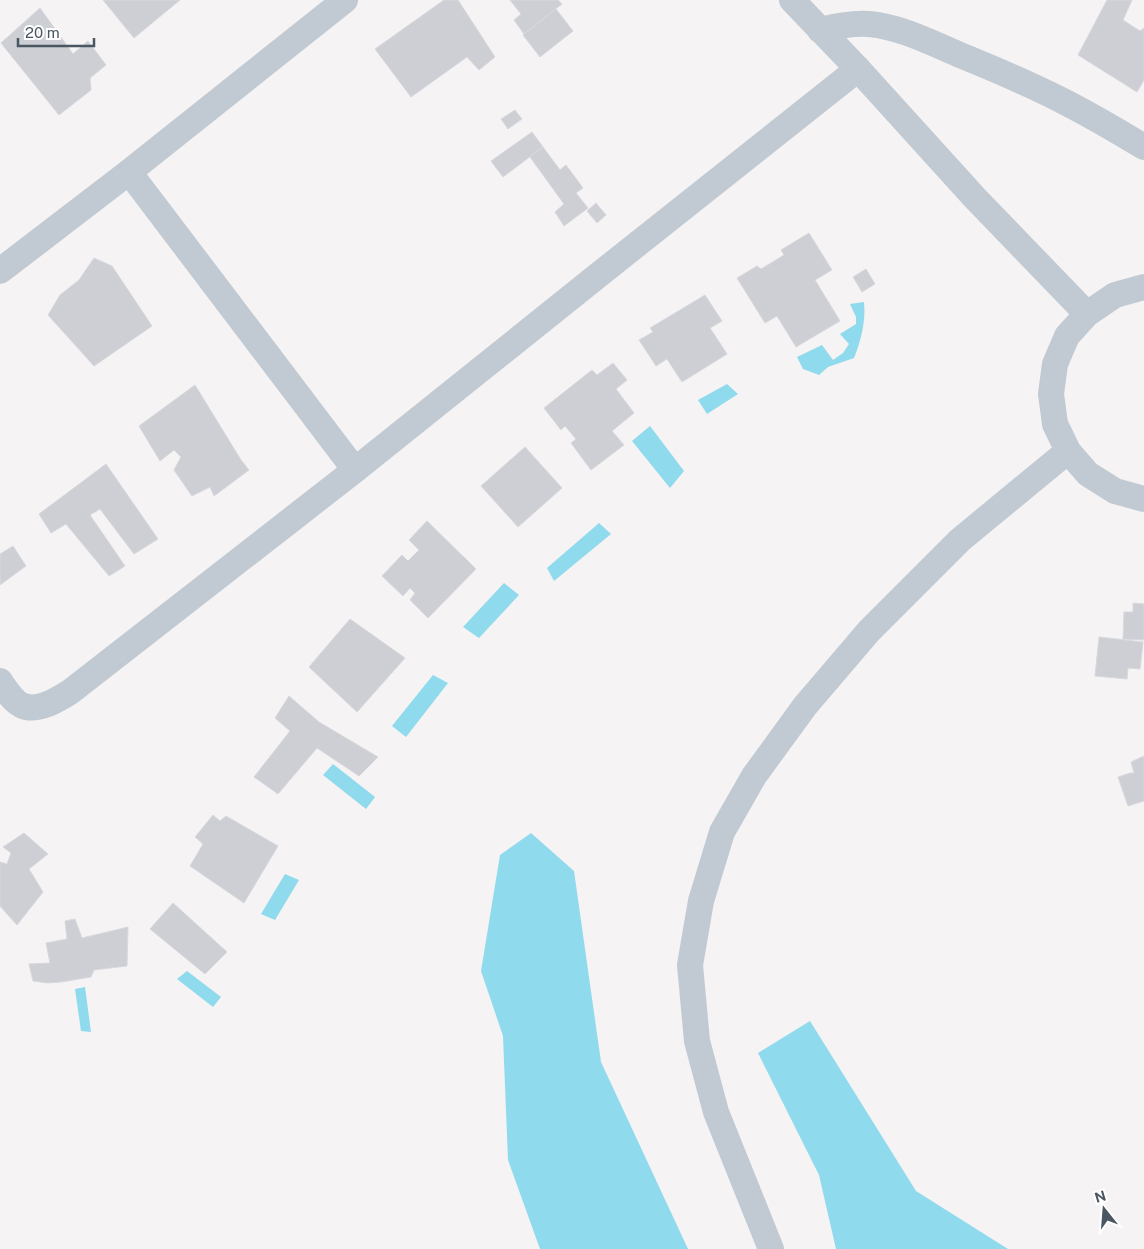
<svg xmlns="http://www.w3.org/2000/svg" width="1144" height="1249" viewBox="0 0 1144 1249" font-family="'Public Sans',sans-serif">
  <style>
    .water { fill: #90daee }
    .building { fill: #cdcfd5; stroke: #d7d9de }
    .lines { fill: none; stroke-linecap: round; stroke-linejoin: round }
    .street { stroke: #c1cad2; stroke-width: 26 }
  </style>
  <rect width="100%" height="100%" fill="#f5f3f3"/>
  <g class="water">
    <path d="M864,302C866,321 861,341 854,358L828,367L819,375L803,369L797,357L822,345L833,360L843,353L849,344L840,334L856,324V317L850,304Z"/>
    <polygon points="727,384 738,394 707,414 698,400"/>
    <polygon points="650,426 684,471 670,488 632,441"/>
    <polygon points="599,523 611,534 554,581 547,568"/>
    <polygon points="504,583 519,595 479,638 463,627"/>
    <polygon points="433,675 448,683 406,737 392,726"/>
    <polygon points="333,764 375,797 366,809 323,775"/>
    <polygon points="531,833 574,871 601,1062 688,1249 540,1249 508,1160 503,1036 481,971 500,855"/>
    <polygon points="285,874 299,880 275,920 261,914"/>
    <polygon points="187,971 221,997 213,1007 177,979"/>
    <polygon points="85,987 91,1032 81,1031 75,989"/>
    <polygon points="810,1021 916,1191 1008,1249 836,1249 819,1175 758,1053"/>
  </g>
  <g class="building">
    <polygon points="103,0 180,0 134,38"/>
    <polygon points="444,0 458,0 495,57 479,70 467,57 411,97 375,49"/>
    <polygon points="510,0 558,0 562,4 524,34 514,20 521,14"/>
    <polygon points="1107,0 1132,0 1123,20 1140,31 1144,28 1144,80 1137,92 1078,55"/>
    <polygon points="40,8 73,54 88,41 106,65 90,78 91,90 59,115 1,43"/>
    <polygon points="556,9 573,31 540,57 523,35"/>
    <polygon points="515,110 522,119 508,129 501,119"/>
    <polygon points="532,132 543,147 503,177 491,161"/>
    <polygon points="543,147 560,170 566,165 583,188 576,193 588,208 564,226 555,212 564,204 530,157"/>
    <polygon points="596,203 606,215 597,223 587,211"/>
    <polygon points="809,233 832,270 815,280 840,321 796,347 777,316 765,323 737,278 757,266 761,269 784,255 781,250"/>
    <polygon points="94,258 112,266 152,326 94,366 48,315 60,295 79,280"/>
    <polygon points="866,269 875,284 862,292 853,277"/>
    <polygon points="705,295 722,321 710,328 727,354 682,382 667,359 656,366 639,340 653,332 650,328"/>
    <polygon points="613,363 627,380 616,389 634,413 612,431 624,445 591,470 571,443 576,439 565,426 561,430 544,408 592,370 597,375"/>
    <polygon points="195,385 241,460 249,470 214,496 210,487 192,496 174,470 181,457 174,450 160,461 139,426"/>
    <polygon points="525,447 562,488 518,527 481,486"/>
    <polygon points="106,464 158,539 134,554 100,509 90,515 125,566 109,576 66,524 51,533 39,514"/>
    <polygon points="427,521 476,569 428,618 410,600 415,593 410,588 403,596 382,576 402,555 408,561 419,550 409,540"/>
    <polygon points="13,546 26,566 0,585 0,554"/>
    <polygon points="1133,603 1144,604 1144,640 1123,639 1124,612 1133,612"/>
    <polygon points="350,619 405,658 357,712 309,667"/>
    <polygon points="1099,637 1143,642 1140,669 1128,668 1127,679 1095,676"/>
    <polygon points="289,696 319,722 378,757 359,776 317,748 278,794 254,777 290,731 275,718"/>
    <polygon points="1144,756 1144,801 1128,806 1118,777 1130,773 1134,773 1131,762"/>
    <polygon points="213,815 220,821 226,816 278,846 244,903 190,866 203,844 195,837"/>
    <polygon points="24,833 48,854 29,869 43,892 17,925 0,906 0,862 7,864 11,853 3,847"/>
    <polygon points="173,903 227,952 205,974 150,929"/>
    <polygon points="75,919 82,938 128,927 127,966 94,970 91,977 61,982 48,983 33,981 29,964 50,963 46,943 67,939 65,921"/>
  </g>
  <g class="lines">
    <g class="street">
      <polyline points="792,0 858,69 975,198 1087,314"/>
      <path d="M820,30C836,26 853,23 869,24C901,27 930,42 960,55C992,68 1025,82 1057,98C1087,113 1116,130 1144,147"/>
      <polyline points="129,172 355,470"/>
      <polyline points="0,271 129,172 345,0"/>
      <polyline points="1144,287 1115,295 1087,314 1067,336 1055,364 1051,394 1055,424 1068,451 1088,474 1115,491 1144,499"/>
      <path d="M0,681C6,690 12,700 21,705C37,713 57,700 70,692L355,470L606,269L858,69"/>
      <polyline points="771,1249 716,1112 697,1041 690,965 701,901 722,832 754,776 805,706 869,631 960,540 1068,451"/>
    </g>
  </g>
  <g transform="translate(1104 1209) rotate(343)" stroke="#ffffff" stroke-width="4" paint-order="stroke">
  <path d="M0-4L9 19L0 12L-9 19Z" fill="#4a5661"/>
  <text y="-8" font-size="14" font-weight="bold" text-anchor="middle" fill="#4a5661">N</text>
  </g>
  <path d="M18 38v8h76v-8" fill="none" stroke="#4a5661" stroke-width="2.5"/>
  <text x="25" y="38" font-size="15" fill="#4a5661" stroke="#ffffff" stroke-width="4" paint-order="stroke">20 m</text>
</svg>
